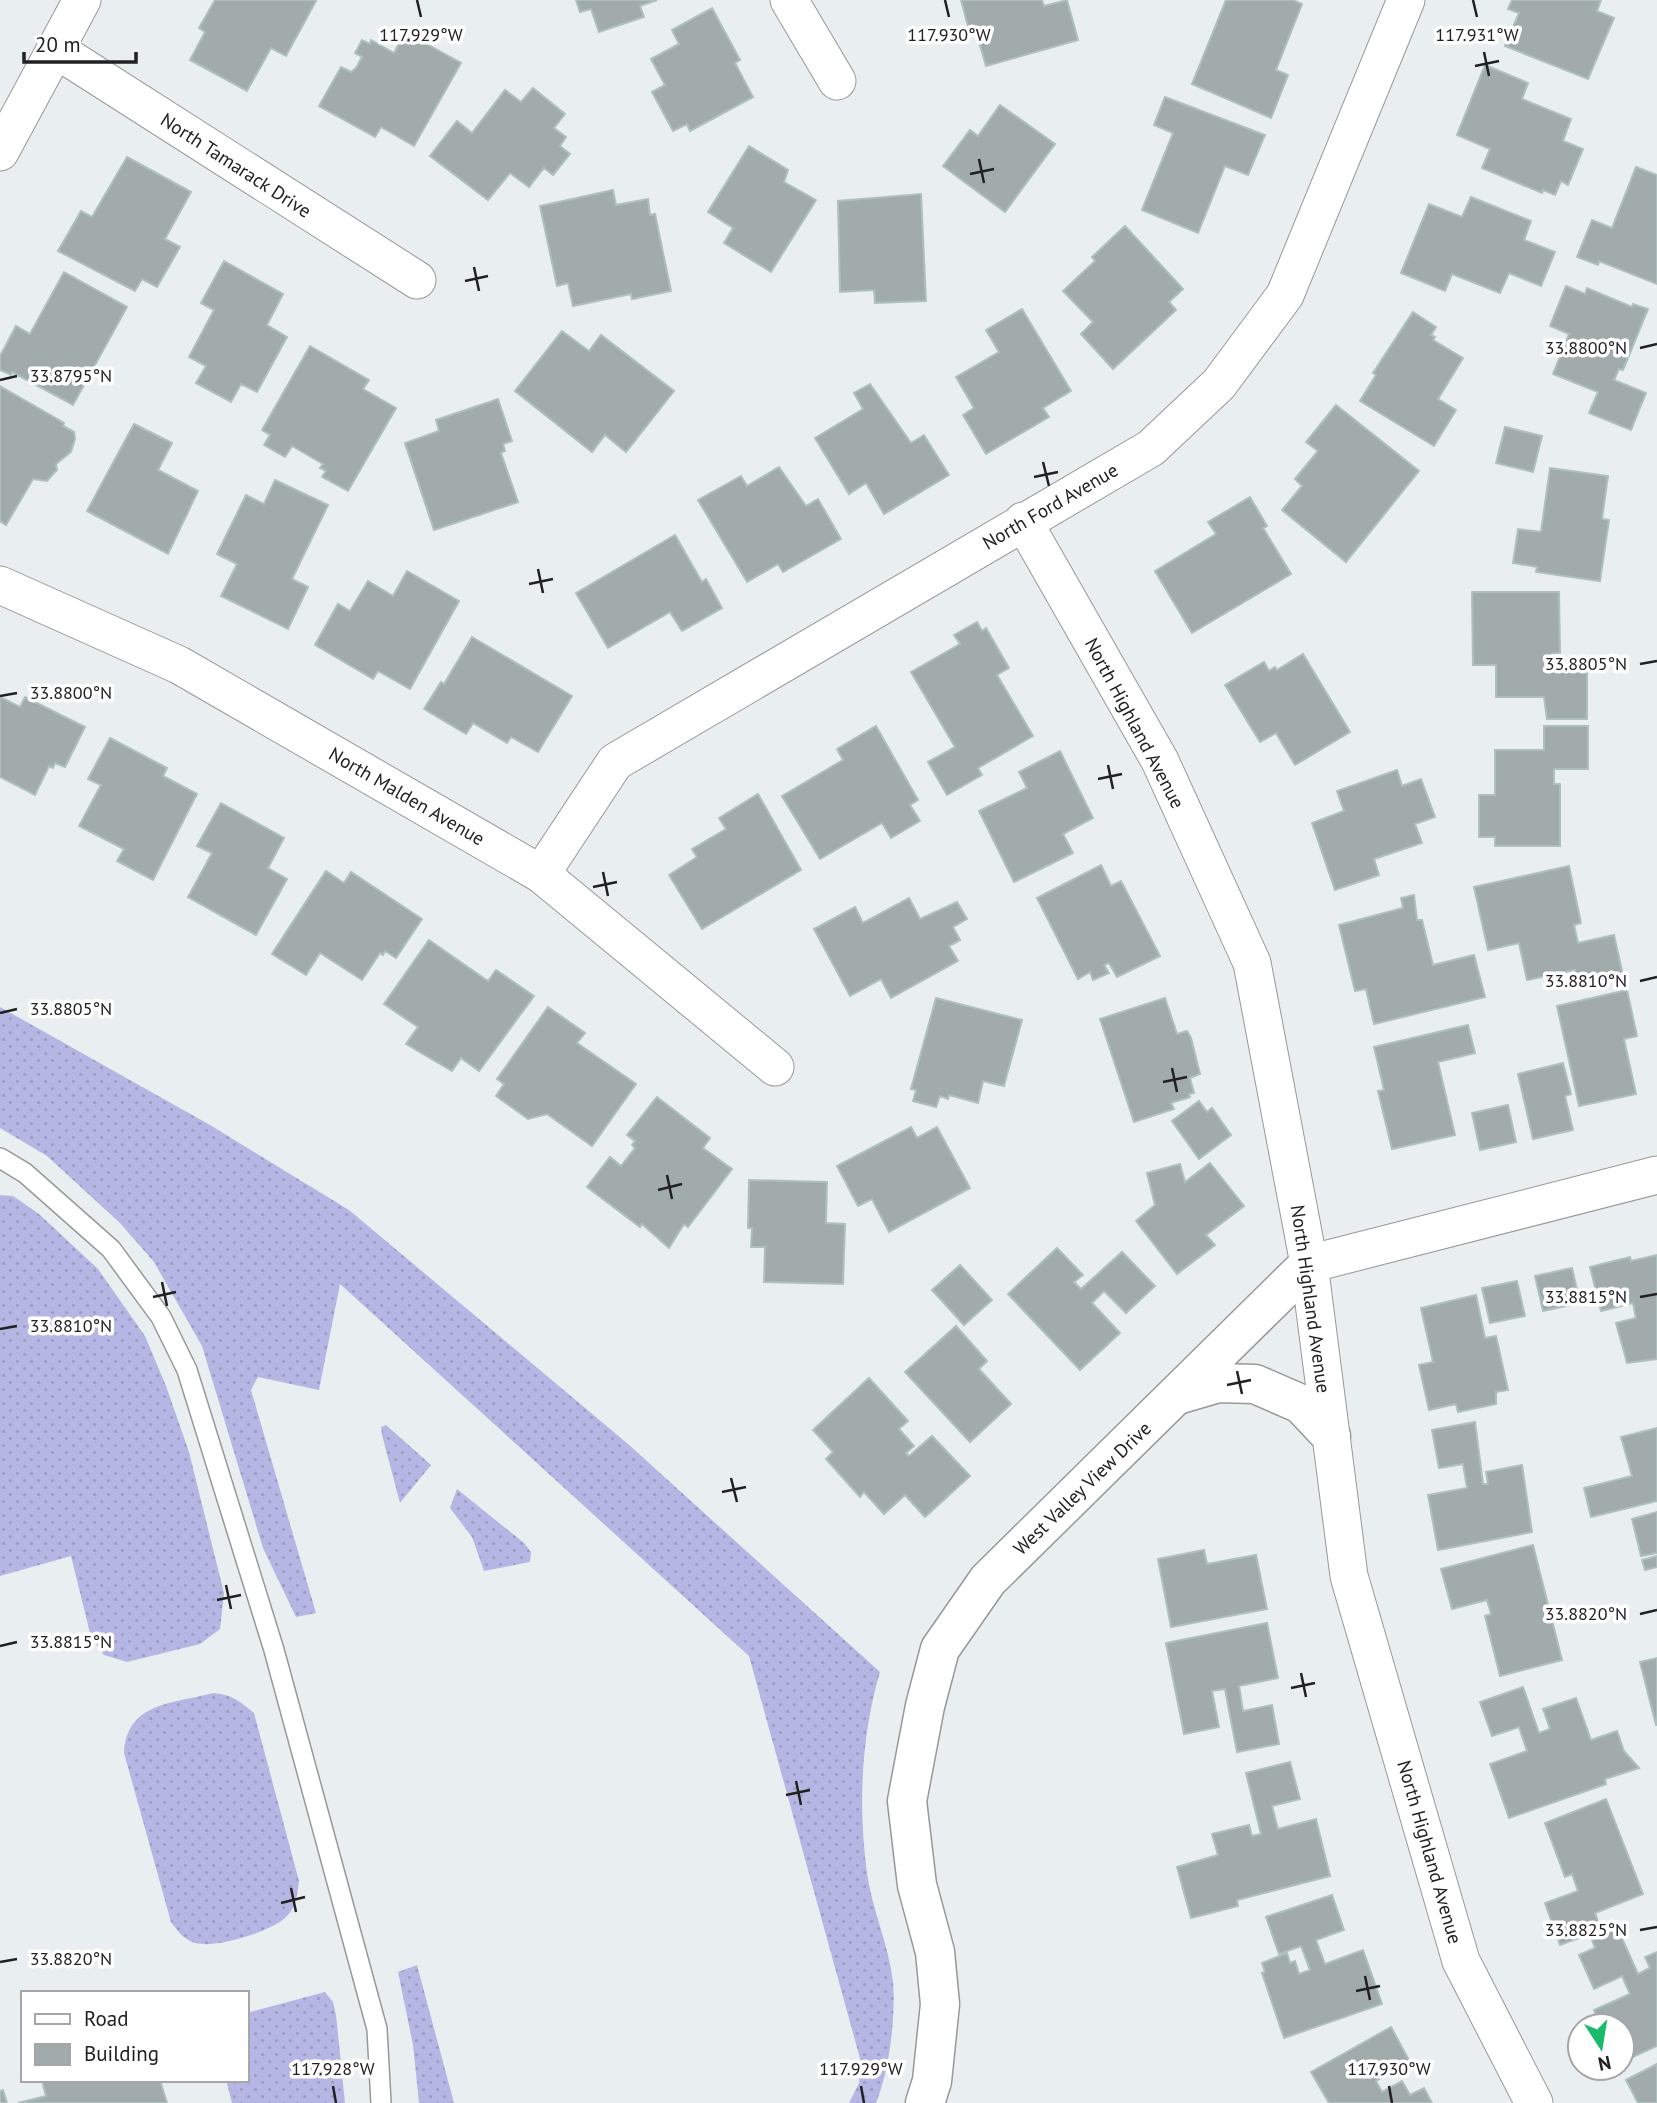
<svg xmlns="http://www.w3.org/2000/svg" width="1657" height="2103" viewBox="0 0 1657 2103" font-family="'PT Sans',sans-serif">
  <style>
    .grass { fill: url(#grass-dots) }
    .building { fill: #a1abab; stroke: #adc0bf; stroke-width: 2 }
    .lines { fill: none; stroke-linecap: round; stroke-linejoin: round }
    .service-casing { stroke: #989898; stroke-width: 22 }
    .minor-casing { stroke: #989898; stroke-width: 39 }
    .tertiary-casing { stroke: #989898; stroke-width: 41 }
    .service { stroke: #fff; stroke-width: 19 }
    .minor { stroke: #fff; stroke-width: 37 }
    .tertiary { stroke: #fff; stroke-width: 38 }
    .ticks { fill: none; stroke: #212121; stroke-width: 2.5 }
    .labels { text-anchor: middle; stroke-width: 7; stroke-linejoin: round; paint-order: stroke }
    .street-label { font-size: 19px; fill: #212121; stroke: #fff }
    .ticks-label { font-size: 18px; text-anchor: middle; fill: #212121; stroke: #fff; stroke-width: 7; stroke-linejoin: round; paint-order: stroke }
  </style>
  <defs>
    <pattern id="grass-dots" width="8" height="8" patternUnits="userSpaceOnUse" patternTransform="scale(1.75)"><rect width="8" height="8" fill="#b6b6e4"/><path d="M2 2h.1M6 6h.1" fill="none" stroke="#9c9cc3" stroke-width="1.8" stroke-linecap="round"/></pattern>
  </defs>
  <rect width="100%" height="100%" fill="#e9eff0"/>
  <g class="grass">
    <path d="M0,1007L210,1125L349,1210L628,1444L880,1672C861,1736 858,1807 867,1873C872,1910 889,1945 893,1982C896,2016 889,2072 876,2103H849L859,2083L861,2062L749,1656L340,1284L319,1390L258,1377L251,1390L316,1613L296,1617L263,1548L202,1346L154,1262L120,1223L47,1156L0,1128Z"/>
    <polygon points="0,1195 13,1196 39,1214 98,1269 145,1336 166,1386 189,1452 224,1593 220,1629 200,1644 127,1662 104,1655 91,1637 71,1556 0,1576"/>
    <polygon points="386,1425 431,1465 400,1503 382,1435 381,1427"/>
    <polygon points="457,1489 524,1543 531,1552 530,1562 484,1571 472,1537 450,1508"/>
    <path d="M213,1693C231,1694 241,1702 254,1713L299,1881C297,1894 297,1906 287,1916C274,1931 215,1949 195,1943C184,1940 177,1930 171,1922L124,1753C127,1702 172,1704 213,1693Z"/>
    <polygon points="417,1965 454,2103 419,2103 413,2045 398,1972"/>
    <polygon points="325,1992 333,2002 336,2015 345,2103 232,2103 226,2080 247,2080 247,2013"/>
  </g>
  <g class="building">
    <polygon points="215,0 315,0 316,1 286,56 271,48 247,91 190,60 205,32 199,28"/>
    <polygon points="576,0 657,0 640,6 644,17 599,32 591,9 580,12"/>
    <polygon points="961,0 1042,0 1044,6 1067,0 1078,40 986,66 975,28 969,30"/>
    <polygon points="1226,0 1293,0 1302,4 1276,70 1288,75 1271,118 1192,84"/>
    <polygon points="1512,0 1601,0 1597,11 1614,18 1588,79 1505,46 1519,13 1508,9"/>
    <polygon points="712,8 740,60 735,63 753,97 690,131 687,124 673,131 652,92 665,85 651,59 679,44 672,30"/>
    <polygon points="405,32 461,63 414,146 381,127 375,137 319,106 341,67 351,72 356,68 362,57 355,53 362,40 370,44 371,40 394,53"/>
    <polygon points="1485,65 1528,83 1522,99 1571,119 1563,141 1583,149 1568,185 1561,181 1555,195 1543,190 1542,193 1482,168 1490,149 1457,135"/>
    <polygon points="533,88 565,114 554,128 566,137 560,146 570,154 553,175 544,168 529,187 510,173 488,200 430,156 457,121 472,133 505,90 521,102"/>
    <polygon points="1165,97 1265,135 1248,175 1225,166 1198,233 1142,210 1173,133 1154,125"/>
    <polygon points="1000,105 1055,144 1005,212 943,166 970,130 978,136"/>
    <polygon points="749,146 788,170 784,182 816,200 771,272 724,243 733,228 708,212"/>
    <polygon points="127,157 191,192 165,239 180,247 157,287 142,279 135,291 58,251 81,211 92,217"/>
    <polygon points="1636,167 1657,175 1657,284 1599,261 1598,265 1577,257 1592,220 1612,228"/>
    <polygon points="613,190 616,205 648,199 650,215 655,214 671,291 632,299 631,294 573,306 568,283 557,286 540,206"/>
    <polygon points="921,194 926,301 875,303 874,290 840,292 838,201"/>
    <polygon points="1471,197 1531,221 1524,240 1555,252 1541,286 1509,273 1500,293 1452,274 1445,291 1401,273 1429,204 1462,217"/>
    <polygon points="1125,226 1183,289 1169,302 1176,310 1113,369 1081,334 1093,322 1063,291 1095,261 1092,257"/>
    <polygon points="224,261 283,294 267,325 287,337 257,392 241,384 231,402 196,383 206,366 189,357 214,310 201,303"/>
    <polygon points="64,272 127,307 73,405 12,372 11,375 0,370 0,356 16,326 30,334"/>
    <polygon points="1566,286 1585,294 1587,288 1632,307 1633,304 1648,309 1623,370 1619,369 1614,380 1646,393 1631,430 1589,413 1598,392 1553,374 1569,334 1550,326"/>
    <polygon points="1022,309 1071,391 1043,408 1049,417 986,454 963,415 974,408 956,377 999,352 986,330"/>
    <polygon points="1413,312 1436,327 1431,335 1435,337 1433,340 1463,358 1438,399 1456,410 1434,446 1360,401 1376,375 1373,373"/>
    <polygon points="562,331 589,351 601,335 674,391 626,452 605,435 592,452 515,391"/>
    <polygon points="310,346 369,380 363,389 396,408 348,491 322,477 326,471 320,468 323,464 292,446 285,457 264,445 270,435 262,430"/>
    <polygon points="870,384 911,443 924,435 949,475 884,514 866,483 849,494 815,438 863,409 854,393"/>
    <polygon points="0,386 64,423 63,426 74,432 75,439 71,452 56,464 57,470 47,481 33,479 6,525 0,521"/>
    <polygon points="498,399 512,441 503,444 505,451 501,453 518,502 434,530 405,443 439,431 436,420"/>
    <polygon points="1336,405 1419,471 1346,562 1282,510 1302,486 1295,479 1318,451 1306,442"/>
    <polygon points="134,424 172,443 158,470 198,491 168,554 87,511"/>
    <polygon points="1505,427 1542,436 1533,472 1496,463"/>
    <polygon points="779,467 806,506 818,499 841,539 783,572 778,564 747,582 698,500 741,476 747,486"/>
    <polygon points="1550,468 1608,476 1602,519 1609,520 1600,581 1536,572 1537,567 1513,563 1518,529 1541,532"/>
    <polygon points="275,480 328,505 292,579 308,587 288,629 221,596 237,564 217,554 246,495 264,504"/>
    <polygon points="1250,497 1267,526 1263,528 1291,574 1192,633 1155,571 1216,534 1208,522"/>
    <polygon points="675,535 702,582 706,579 722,608 682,631 670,612 608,648 576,593"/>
    <polygon points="407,571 459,601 410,689 378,671 373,679 315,645 338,604 350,611 368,581 393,596"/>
    <polygon points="1472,592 1559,592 1560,653 1552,653 1553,671 1587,670 1587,719 1547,719 1544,697 1496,697 1496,665 1473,665"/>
    <polygon points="977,622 982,631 986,628 1009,668 997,675 1033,736 978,768 982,775 947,795 928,762 955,747 911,672 960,644 954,635"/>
    <polygon points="472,637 572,696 538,752 511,737 507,743 473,723 466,734 424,709 441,682 444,684"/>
    <polygon points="1303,654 1350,732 1295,765 1276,733 1260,742 1225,685 1264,662 1269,671 1275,667 1277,670"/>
    <polygon points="0,697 20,707 25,697 85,727 65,767 55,763 53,768 49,766 35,795 0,777"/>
    <polygon points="876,726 918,800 910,805 920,821 891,838 882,823 820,859 782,796 843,760 837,749"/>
    <polygon points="1544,726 1588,726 1588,769 1554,769 1554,784 1560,784 1560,846 1495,846 1495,837 1479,837 1479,795 1495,795 1495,750 1544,750"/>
    <polygon points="110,738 167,768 163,776 197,794 153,880 117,861 124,849 79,826 101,785 88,779"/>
    <polygon points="1060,751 1093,818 1063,834 1073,853 1014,882 979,811 1027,788 1019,772"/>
    <polygon points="1397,770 1402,786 1421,779 1435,817 1415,824 1422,843 1374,859 1379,875 1335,890 1312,823 1344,811 1337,791"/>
    <polygon points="758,794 801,870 702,929 669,875 697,857 692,849 726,829 719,818"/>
    <polygon points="221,803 284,838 268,868 287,879 256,935 188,897 212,853 197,846"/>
    <polygon points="1101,865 1111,886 1121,881 1160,956 1117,977 1109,963 1104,965 1109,973 1093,980 1090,972 1078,979 1037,898"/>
    <polygon points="1569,866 1581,923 1574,925 1578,943 1614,935 1623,975 1578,985 1575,970 1527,980 1519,943 1488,950 1474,887"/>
    <polygon points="326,871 344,883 351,872 422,919 396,958 385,951 383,955 380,953 362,980 320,953 306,975 272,954"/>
    <polygon points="1414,895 1417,920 1422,920 1433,965 1474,955 1485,997 1374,1024 1366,989 1355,991 1339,925 1403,908 1401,898"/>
    <polygon points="909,898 920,919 957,902 967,919 953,927 960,940 949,946 958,961 891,998 881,979 850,996 814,929 855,907 863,923"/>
    <polygon points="429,940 488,981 496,970 534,996 479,1071 461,1058 452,1071 406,1044 418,1027 384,1004"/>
    <polygon points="1627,990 1637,1036 1624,1039 1636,1094 1579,1106 1557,1006"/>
    <polygon points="936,998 1022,1020 1004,1086 983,1081 978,1103 949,1095 948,1099 940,1096 936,1107 913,1101 916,1090 911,1089"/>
    <polygon points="1165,998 1177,1034 1187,1031 1191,1038 1200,1074 1190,1078 1194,1093 1189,1094 1190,1097 1171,1103 1174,1109 1134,1122 1100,1019"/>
    <polygon points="548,1007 585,1033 577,1043 636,1084 592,1146 547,1114 528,1119 496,1096 504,1084 497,1079"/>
    <polygon points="1468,1025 1475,1053 1438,1062 1455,1135 1392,1149 1378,1091 1384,1090 1374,1047"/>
    <polygon points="1563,1063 1571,1094 1565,1096 1573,1130 1533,1139 1518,1074"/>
    <polygon points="657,1097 710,1138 703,1148 732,1169 688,1227 684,1224 669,1248 642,1224 640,1227 587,1187 610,1157 621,1166 635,1148 632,1145 635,1141 627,1135"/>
    <polygon points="1199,1101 1207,1112 1212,1108 1231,1135 1199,1159 1172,1121"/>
    <polygon points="1508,1105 1516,1142 1480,1150 1472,1113"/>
    <polygon points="911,1127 917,1138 937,1127 970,1188 889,1232 872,1199 858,1206 837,1166"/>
    <polygon points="1210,1163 1244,1206 1206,1235 1215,1245 1177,1274 1136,1221 1155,1205 1147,1173 1180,1164 1185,1182"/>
    <polygon points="749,1180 827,1182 826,1223 845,1224 843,1284 764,1282 765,1247 751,1247 752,1228 748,1228"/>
    <polygon points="1057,1248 1083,1275 1074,1282 1081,1289 1122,1252 1155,1286 1126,1313 1104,1291 1092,1303 1120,1333 1080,1370 1008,1294"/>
    <polygon points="1657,1255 1657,1359 1627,1363 1616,1323 1636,1318 1633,1303 1601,1311 1590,1267 1630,1257 1631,1261"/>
    <polygon points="960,1265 992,1300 964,1325 932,1290"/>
    <polygon points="1572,1268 1580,1303 1543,1311 1535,1276"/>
    <polygon points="1517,1281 1525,1316 1490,1323 1482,1288"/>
    <polygon points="1476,1295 1485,1338 1496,1336 1508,1390 1496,1392 1496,1404 1458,1412 1456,1404 1429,1410 1419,1365 1433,1362 1421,1308"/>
    <polygon points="956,1326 987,1361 979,1369 1011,1404 970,1442 905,1372"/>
    <polygon points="869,1378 908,1421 899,1429 914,1446 906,1453 909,1456 932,1436 970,1476 925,1517 905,1495 884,1514 864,1492 860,1497 826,1459 833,1452 813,1430"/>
    <polygon points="1475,1422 1483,1484 1488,1484 1486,1472 1522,1465 1532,1532 1438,1550 1428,1495 1467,1488 1463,1464 1439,1468 1432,1430"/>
    <polygon points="1657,1428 1657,1501 1591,1517 1584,1488 1632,1476 1621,1437"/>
    <polygon points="1657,1512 1657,1553 1641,1556 1632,1519"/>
    <polygon points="1533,1545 1562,1660 1500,1676 1485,1616 1491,1614 1487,1600 1452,1609 1441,1569"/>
    <polygon points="1204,1550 1207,1564 1256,1555 1267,1609 1171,1627 1158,1559"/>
    <polygon points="1657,1556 1657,1567 1645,1570 1642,1560"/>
    <polygon points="1267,1623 1278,1678 1239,1686 1243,1711 1272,1705 1279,1744 1237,1752 1225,1689 1212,1691 1219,1727 1184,1734 1166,1643"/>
    <polygon points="1657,1658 1657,1725 1656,1725 1640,1662"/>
    <polygon points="1523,1687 1539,1733 1550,1729 1543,1709 1576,1698 1591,1740 1617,1731 1624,1751 1639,1768 1605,1779 1606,1784 1509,1818 1490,1764 1527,1751 1519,1727 1492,1736 1480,1702"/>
    <polygon points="1290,1762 1300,1799 1272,1806 1278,1829 1316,1819 1330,1876 1237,1900 1238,1906 1191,1918 1177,1867 1218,1855 1212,1834 1249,1825 1252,1836 1261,1834 1246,1773"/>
    <polygon points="1606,1799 1643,1894 1595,1913 1601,1930 1560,1945 1545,1903 1578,1891 1572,1874 1565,1877 1545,1823"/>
    <polygon points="1332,1895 1344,1930 1316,1940 1325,1964 1363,1950 1382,2004 1284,2038 1262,1973 1265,1972 1262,1963 1287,1953 1290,1963 1295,1961 1299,1974 1310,1970 1301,1946 1279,1954 1266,1917"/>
    <polygon points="1613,1930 1617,1938 1621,1936 1638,1974 1650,1968 1645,1957 1657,1952 1657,2046 1622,2062 1622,2026 1601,2026 1594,2010 1630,1994 1622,1976 1594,1989 1579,1955 1595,1948 1592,1940"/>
    <polygon points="1391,2027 1410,2062 1376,2081 1382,2092 1402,2081 1410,2095 1424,2088 1432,2103 1329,2103 1311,2072"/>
    <polygon points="1657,2064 1657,2103 1638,2103 1626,2080"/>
    <polygon points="160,2080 167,2103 18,2103 46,2096 42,2081 46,2080"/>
    <polygon points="3,2090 7,2103 0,2103 0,2091"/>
  </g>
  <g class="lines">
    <defs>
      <polyline id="service" points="0,1158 25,1173 111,1249 161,1317 187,1370 274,1650 377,2029 381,2103"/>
      <g id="minor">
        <polyline points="789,0 837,81"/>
        <polyline points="55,49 417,280"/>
        <polyline points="0,152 82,0"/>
        <polyline points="1023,521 1160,761 1252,963 1309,1264 1349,1576 1461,1961 1534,2103"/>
        <polyline points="0,585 179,665 541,874 775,1067"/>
        <polyline points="541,874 615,762 1151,448 1219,384 1285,295 1406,0"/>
        <polyline points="1309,1264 1657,1175"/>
      </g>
      <g id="tertiary">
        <polyline points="1177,1395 1218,1383 1255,1384 1301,1404 1331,1436"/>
        <polyline points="925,2103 932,2081 940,2004 935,1952 917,1885 907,1801 925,1706 940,1649 988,1580 1309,1264"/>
      </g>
    </defs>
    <use href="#service" class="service-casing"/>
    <use href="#minor" class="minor-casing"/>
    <use href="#tertiary" class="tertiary-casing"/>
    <use href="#service" class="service"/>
    <use href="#minor" class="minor"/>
    <use href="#tertiary" class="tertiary"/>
  </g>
  <path class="ticks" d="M417,0L421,17M945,0L949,17M1473,0L1477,17M1484,52L1489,76M1475,66L1499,61M979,159L984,183M970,174L994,169M474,267L479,291M465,281L488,276M1640,348L1657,344M0,380L17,376M1043,462L1049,486M1034,477L1058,472M538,569L543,593M529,584L553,579M1640,664L1657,661M0,696L17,693M1108,765L1113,789M1098,779L1122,774M603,872L608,896M593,887L617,882M1640,981L1657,977M0,1013L17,1009M1172,1068L1177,1092M1163,1082L1187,1077M667,1175L672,1199M658,1190L682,1184M162,1282L167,1306M153,1297L176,1292M1640,1297L1657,1294M0,1329L17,1326M1237,1371L1242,1394M1227,1385L1251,1380M731,1478L737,1502M722,1492L746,1487M226,1585L231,1609M217,1600L241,1595M1640,1614L1657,1610M0,1646L17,1642M1301,1673L1306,1697M1291,1688L1315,1683M796,1781L801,1805M786,1795L810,1790M291,1888L296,1912M281,1903L305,1897M1640,1930L1657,1927M0,1962L17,1959M1365,1976L1370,2000M1356,1991L1380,1986M333,2086L336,2103M861,2086L864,2103M1389,2086L1392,2103"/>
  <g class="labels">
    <g class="street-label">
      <text transform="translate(236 165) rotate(33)" y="7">North Tamarack Drive</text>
      <text transform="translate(1050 506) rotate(-30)" y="7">North Ford Avenue</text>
      <text transform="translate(1135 723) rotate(62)" y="7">North Highland Avenue</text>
      <text transform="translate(407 796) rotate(30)" y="7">North Malden Avenue</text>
      <text transform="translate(1311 1299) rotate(82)" y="7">North Highland Avenue</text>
      <text transform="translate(1082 1488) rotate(-44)" y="7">West Valley View Drive</text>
      <text transform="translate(1430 1852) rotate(74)" y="7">North Highland Avenue</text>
    </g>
  </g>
  <g class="ticks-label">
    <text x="421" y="41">117.929°W</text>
    <text x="949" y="41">117.930°W</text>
    <text x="1477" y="41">117.931°W</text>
    <text x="1586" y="354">33.8800°N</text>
    <text x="71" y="382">33.8795°N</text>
    <text x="1586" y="670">33.8805°N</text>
    <text x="71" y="699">33.8800°N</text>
    <text x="1586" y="987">33.8810°N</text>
    <text x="71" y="1015">33.8805°N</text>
    <text x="1586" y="1303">33.8815°N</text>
    <text x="71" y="1332">33.8810°N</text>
    <text x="1586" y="1620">33.8820°N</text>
    <text x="71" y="1648">33.8815°N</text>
    <text x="1586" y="1936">33.8825°N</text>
    <text x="71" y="1965">33.8820°N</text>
    <text x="333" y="2075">117.928°W</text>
    <text x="861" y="2075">117.929°W</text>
    <text x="1389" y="2075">117.930°W</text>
  </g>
  <rect x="21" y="1991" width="228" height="91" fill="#ffffff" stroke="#a6a6a6" stroke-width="2"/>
  <rect x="35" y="2014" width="35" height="10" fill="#ffffff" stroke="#a6a6a6" stroke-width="2"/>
  <text x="84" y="2026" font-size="21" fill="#212121">Road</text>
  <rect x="35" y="2044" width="35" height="21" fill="#a1abab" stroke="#a6a6a6" stroke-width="2"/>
  <text x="84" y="2061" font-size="21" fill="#212121">Building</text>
  <g transform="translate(1601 2047) rotate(168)"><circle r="33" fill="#ffffff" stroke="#a6a6a6" stroke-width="2"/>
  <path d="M0-5L12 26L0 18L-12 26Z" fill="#18ba6b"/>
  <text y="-10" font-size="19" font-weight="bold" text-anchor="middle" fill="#212121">N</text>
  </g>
  <path d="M24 52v10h112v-10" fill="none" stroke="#212121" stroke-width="3.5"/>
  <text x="35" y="52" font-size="21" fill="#212121" stroke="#ffffff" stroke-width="5" paint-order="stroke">20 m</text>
</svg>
